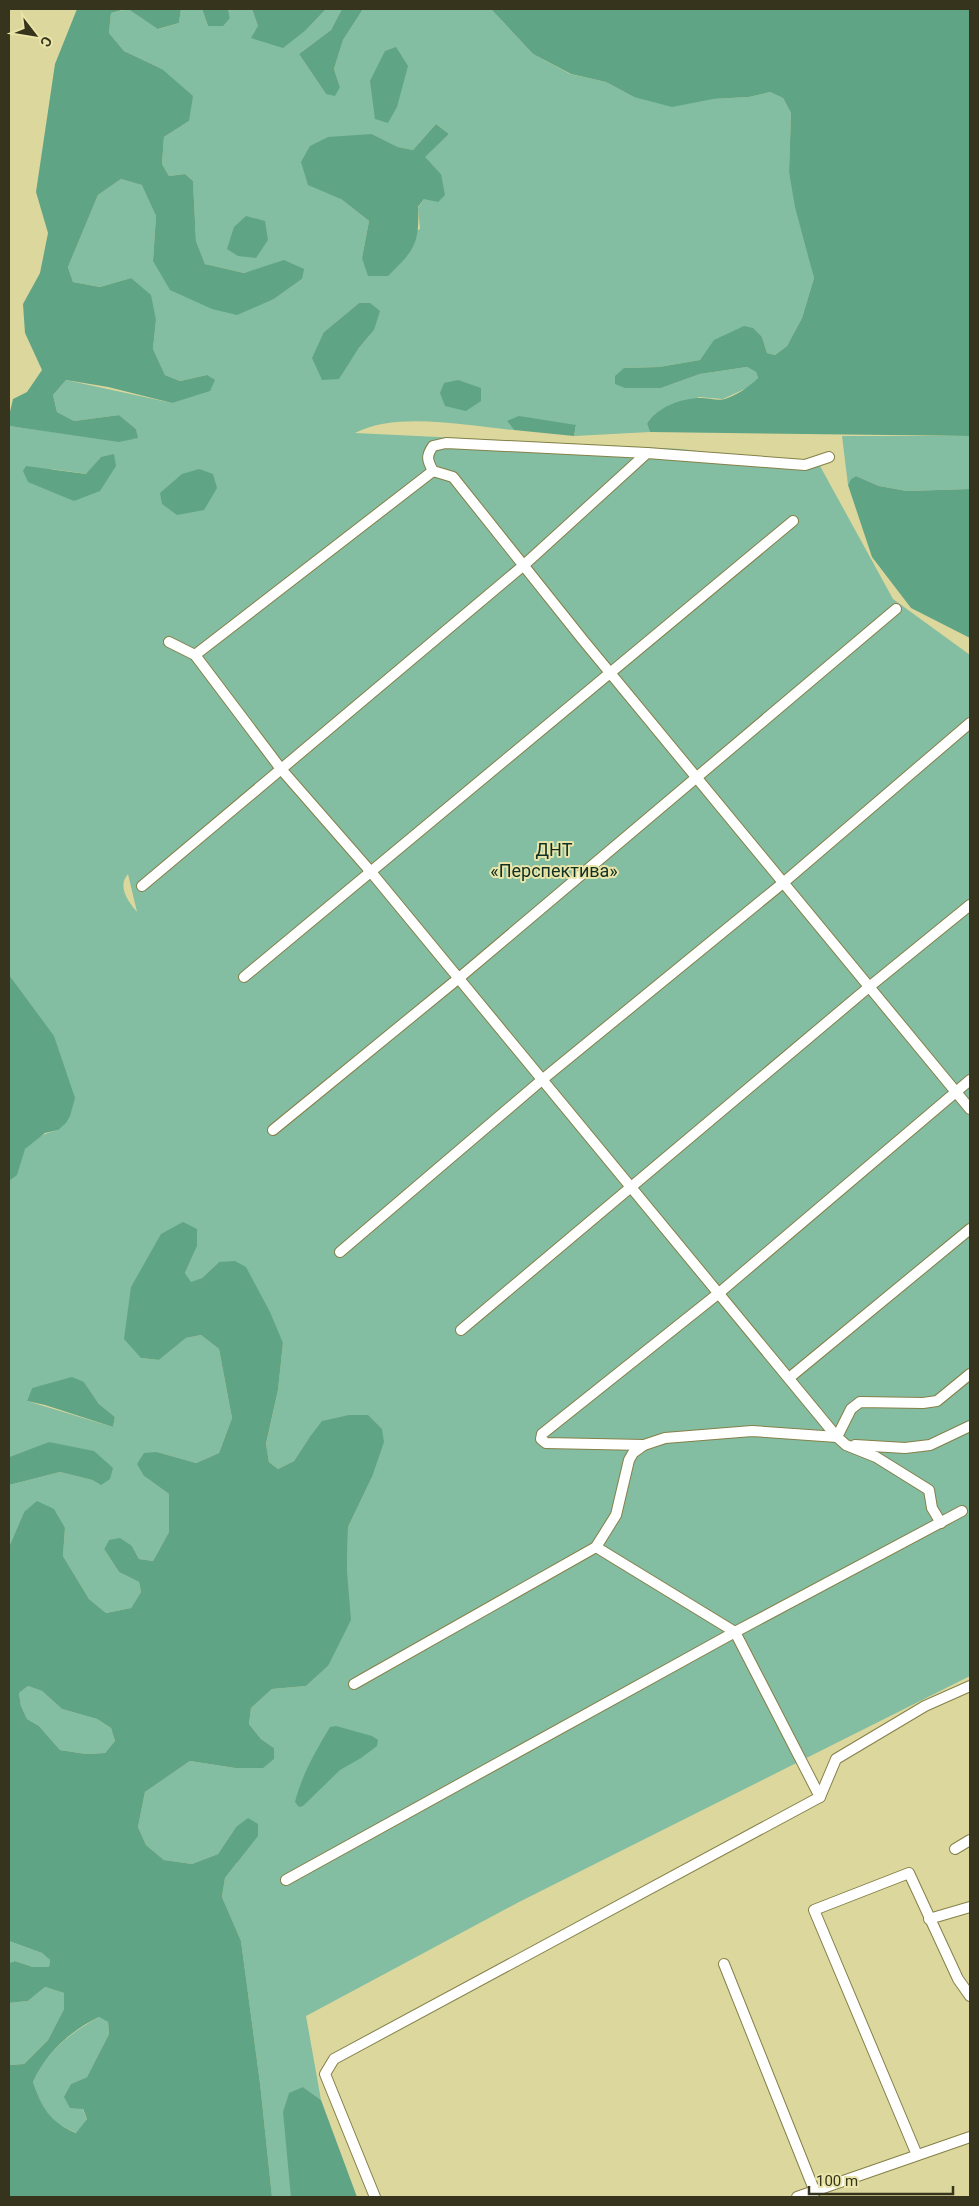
<svg xmlns="http://www.w3.org/2000/svg" width="979" height="2206" viewBox="0 0 979 2206" font-family="Roboto,sans-serif">
  <style>
    .green { fill: #83bda2; fill-rule: evenodd }
    .forest { fill: #60a486; fill-rule: evenodd }
    .lines { fill: none; stroke-linecap: round; stroke-linejoin: round }
    .street-casing { stroke: #858048; stroke-width: 12 }
    .street { stroke: #fff; stroke-width: 10 }
    .labels { text-anchor: middle; stroke-width: 4; stroke-linejoin: round; paint-order: stroke }
    .park-label { font-size: 18px; fill: #113024; stroke: #e9e5a8 }
  </style>
  <rect width="100%" height="100%" fill="#dcd79c"/>
  <g class="green">
    <path d="M128,9L159,29L179,23L181,9H202L208,26L230,18L228,9H252L258,26L306,30L326,9H342L331,30L299,54L326,94L340,87L334,69L343,40L363,9H491L533,54L570,74L606,82L634,97L713,99L749,97L770,92L783,98L791,113L789,172L814,278L802,318L787,346L775,355L767,353L762,337L715,340L700,360L659,367L624,368L661,388L700,374L747,367L756,372L758,378L749,387L723,399L699,397L647,424L650,432L574,436L576,426L507,421L514,430C468,426 397,411 355,433L681,449L820,466L893,599L970,655V1676L519,1902L306,2016L321,2100L303,2087L291,2197H272L260,2083L241,1941L222,1897L225,1878L237,1863L236,1827L218,1854L192,1864L164,1860L146,1845L138,1827L145,1792L190,1761L235,1768L274,1748L261,1739L249,1724L251,1708L272,1689L306,1686L328,1666L347,1572L348,1527L372,1477L309,1438L294,1461L278,1469L269,1462L266,1445L278,1390L283,1343L219,1262L202,1278L191,1283L185,1273L197,1246L141,1358L159,1360L186,1338L201,1335L219,1349L232,1418L219,1453L196,1463L157,1452L144,1476L169,1494V1532L153,1561L139,1559L132,1546L109,1540L104,1549L119,1572L139,1582L141,1592L131,1608L106,1613L89,1599L63,1556L65,1528L24,1512L9,1547V1485L60,1472L92,1480L101,1485L50,1442L9,1457V1181C22,1171 18,1164 24,1150C30,1139 46,1133 58,1130L22,994L9,975V426L119,441L137,438L136,429L119,415L74,421L57,412L53,395L66,380L172,403L207,375L180,381L165,375L153,349L156,320L131,278L100,287L73,282L68,267L98,195L121,179L143,185L156,216L153,261L237,314L274,299L302,279L284,261L244,273L205,264L196,241L193,181L185,174L169,176L162,164L164,137L189,121L162,69L124,51L109,33L111,13ZM436,124L449,134L424,157L441,174L418,208L420,229L362,258L369,221L341,199L372,134L398,147L413,150ZM359,303L374,330L358,349L324,332ZM101,457L74,501L51,469L87,474ZM128,874L137,912C128,901 117,887 128,874ZM84,1382L99,1404L115,1417L113,1427L27,1401L32,1388L50,1384Z"/>
    <polygon points="842,436 970,436 970,489 907,491 879,486 856,476 851,479 848,485"/>
    <polygon points="28,1686 42,1691 62,1709 97,1719 111,1728 115,1741 105,1753 86,1754 60,1750 39,1726 27,1719 21,1706 19,1693"/>
    <polygon points="9,1941 42,1953 50,1960 49,1967 33,1967 15,1961 9,1963"/>
    <polygon points="45,1987 64,1993 64,2009 48,2040 24,2064 9,2065 9,2003 28,2001"/>
    <path d="M99,2017L108,2022L109,2034L87,2077L71,2084L87,2119L77,2133C49,2122 42,2109 33,2082C46,2052 70,2033 99,2017Z"/>
  </g>
  <g class="forest">
    <polygon points="77,9 126,9 111,13 109,33 124,51 162,69 193,96 189,121 164,137 162,164 169,176 185,174 193,181 196,241 205,264 244,273 284,260 304,269 302,279 274,299 237,315 212,309 170,290 153,261 156,216 142,185 121,179 98,195 68,267 73,282 100,287 131,278 151,295 156,320 153,349 165,375 180,381 207,375 215,380 210,391 172,403 108,387 66,380 53,395 57,412 74,421 119,415 136,429 138,438 119,442 9,426 9,416 13,399 27,392 42,370 25,333 23,304 40,273 48,233 36,192 55,64"/>
    <polygon points="128,9 181,9 179,23 158,29"/>
    <polygon points="202,9 228,9 230,18 223,26 208,26"/>
    <polygon points="252,9 326,9 306,30 283,48 251,38 258,26"/>
    <polygon points="342,9 363,9 343,40 334,69 340,87 335,96 326,94 299,54 331,30"/>
    <path d="M491,9H970V436L650,432L647,424C657,407 682,398 701,398C709,398 718,401 725,399C737,395 749,387 758,378L756,372L747,367L700,374L661,388H625L615,384V376L624,368L659,367L700,360L714,340L744,326L753,328L762,337L767,353L775,355L787,346L802,318L814,278L795,207L789,172L791,113L783,98L770,92L749,97L713,99L672,107L634,97L606,82L571,74L533,54Z"/>
    <polygon points="396,47 408,66 397,107 388,123 375,119 370,81 385,51"/>
    <path d="M436,124L449,134L425,157L441,174L445,195L438,202L424,199L418,207C420,245 413,251 388,276H368L362,258L369,221L341,199L308,185L301,162L310,146L328,137L372,134L398,147L413,150Z"/>
    <polygon points="246,216 265,221 268,240 256,258 238,256 227,249 234,227"/>
    <polygon points="359,303 370,303 380,311 374,330 358,349 339,379 322,380 312,358 324,332"/>
    <polygon points="458,380 481,388 481,401 466,411 445,406 440,393 444,383"/>
    <polygon points="519,416 576,425 574,436 514,430 507,421"/>
    <polygon points="114,454 116,466 100,491 74,501 28,482 23,471 26,466 86,474 101,457"/>
    <polygon points="199,469 213,474 217,488 204,510 177,515 162,504 160,493 182,474"/>
    <polygon points="856,476 879,486 907,491 970,489 970,638 911,608 872,557 848,485 851,479"/>
    <polygon points="9,975 54,1036 75,1098 70,1116 66,1123 58,1130 45,1133 25,1149 17,1175 9,1181"/>
    <path d="M183,1222L197,1229V1246L185,1273L191,1282L202,1278L219,1262L235,1261L246,1267L270,1312L283,1343L278,1390L266,1444L269,1462L278,1469L294,1461L309,1438L322,1421L349,1415H368L382,1429L384,1442L372,1477L348,1527L347,1572L351,1620L328,1666L306,1686L272,1689L251,1708L249,1724L261,1739L274,1748V1759L263,1768H235L190,1761L145,1792L138,1827L146,1845L164,1860L192,1864L218,1854L236,1827L248,1818L258,1824V1836L225,1878L222,1897L241,1941L260,2083L272,2197H9V2065L24,2064L48,2040L64,2009V1993L45,1987L28,2001L9,2003V1963L15,1961L33,1967H49L50,1960L42,1953L9,1941V1547L24,1512L37,1501L54,1509L65,1528L63,1556L89,1599L106,1613L131,1608L141,1592L139,1582L119,1572L104,1549L109,1540L120,1538L132,1546L139,1559L153,1561L169,1532V1494L144,1476L137,1464L144,1453L157,1452L196,1463L219,1453L232,1418L219,1349L201,1335L186,1338L159,1360L141,1358L124,1339L131,1287L161,1234ZM28,1686L42,1691L62,1709L97,1719L111,1728L115,1741L105,1753L86,1754L60,1750L39,1726L27,1719L21,1706L19,1693ZM99,2017L108,2022L109,2034L87,2077L71,2084L64,2097L70,2108L83,2109L87,2119L76,2133C50,2122 42,2108 33,2082C46,2053 70,2031 99,2017Z"/>
    <polygon points="72,1377 84,1382 99,1404 115,1417 113,1427 45,1405 27,1401 32,1388"/>
    <polygon points="49,1442 94,1451 113,1468 110,1479 101,1485 92,1480 60,1472 9,1485 9,1457"/>
    <path d="M336,1726L372,1736L378,1740L377,1746L361,1758L340,1770L303,1806L299,1807L295,1802C302,1775 315,1752 330,1727Z"/>
    <polygon points="303,2087 321,2100 357,2197 291,2197 283,2112 289,2093"/>
  </g>
  <g class="lines">
    <defs>
      <g id="street">
        <path d="M433,471C427,460 426,456 433,446L446,443L647,453L805,465L829,457"/>
        <polyline points="169,642 195,655 281,769 371,872 837,1437 846,1445 876,1457 929,1490 932,1508 941,1523"/>
        <polyline points="195,655 433,471 453,477 583,640 970,1109"/>
        <polyline points="142,886 524,565 647,453"/>
        <polyline points="244,977 793,521"/>
        <polyline points="273,1130 459,978 896,609"/>
        <polyline points="340,1252 543,1079 783,883 970,723"/>
        <polyline points="461,1330 869,987 970,905"/>
        <polyline points="789,1378 970,1229"/>
        <polyline points="644,1445 546,1443 541,1439 542,1434 719,1293 970,1080"/>
        <polyline points="855,1445 905,1448 930,1445 970,1426"/>
        <polyline points="596,1547 735,1632 820,1797"/>
        <polyline points="354,1684 596,1547 616,1515 629,1460 633,1453 644,1445 665,1438 752,1431 837,1437 851,1409 860,1402 923,1403 937,1401 970,1374"/>
        <polyline points="955,1849 970,1840"/>
        <polyline points="286,1880 735,1632 962,1511"/>
        <polyline points="929,1919 970,1907"/>
        <polyline points="724,1964 815,2192"/>
        <polyline points="917,2155 814,1910 909,1873 958,1979 970,1996"/>
        <polyline points="375,2197 325,2074 334,2059 820,1797 836,1759 925,1706 970,1686"/>
        <polyline points="797,2197 970,2137"/>
      </g>
    </defs>
    <use href="#street" class="street-casing"/>
    <use href="#street" class="street"/>
  </g>
  <g class="labels">
    <g class="park-label">
      <text x="554" y="856">ДНТ<tspan x="554" dy="21">«Перспектива»</tspan></text>
    </g>
  </g>
  <rect width="979" height="2206" fill="none" stroke="#36341c" stroke-width="20"/>
  <g transform="translate(35 35) rotate(121)" stroke="#e9e5a8" stroke-width="4" paint-order="stroke">
  <path d="M0-4L9 19L0 12L-9 19Z" fill="#36341c"/>
  <text y="-8" font-size="14" font-weight="bold" text-anchor="middle" fill="#36341c">С</text>
  </g>
  <path d="M809 2186v8h144v-8" fill="none" stroke="#36341c" stroke-width="2.5"/>
  <text x="816" y="2186" font-size="15" fill="#36341c" stroke="#e9e5a8" stroke-width="4" paint-order="stroke">100 m</text>
</svg>
